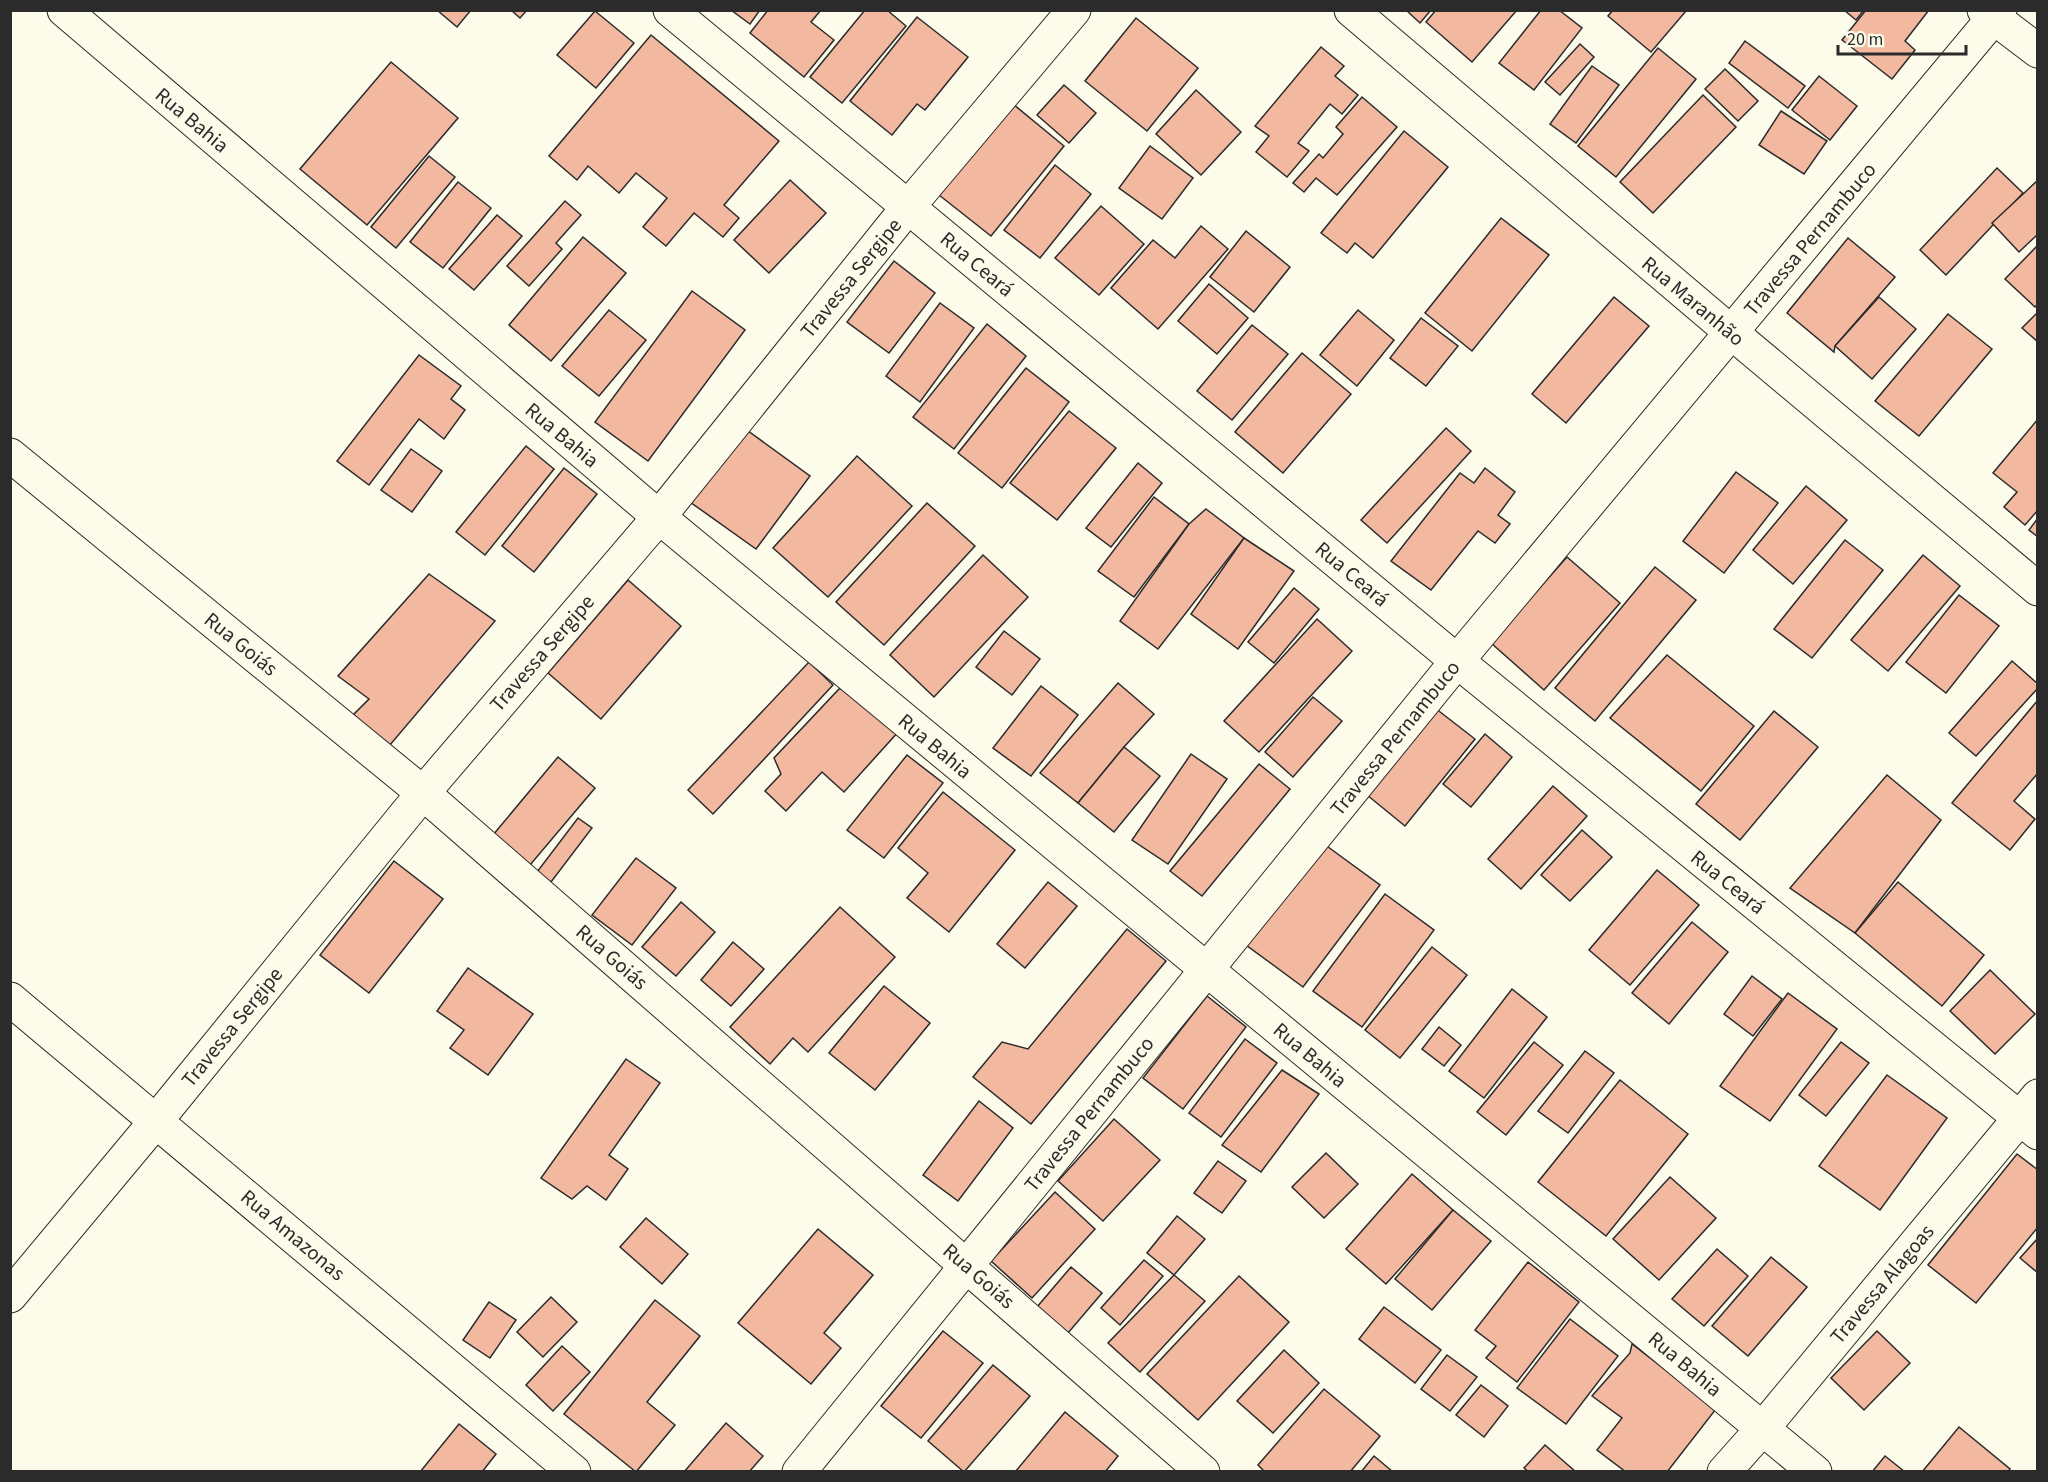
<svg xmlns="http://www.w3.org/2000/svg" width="2048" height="1482" viewBox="0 0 2048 1482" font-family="'Source Sans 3',sans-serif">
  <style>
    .building { fill: #f2b8a0; stroke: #2b2b2b; stroke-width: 1.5 }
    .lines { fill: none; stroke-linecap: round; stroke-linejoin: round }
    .minor-casing { stroke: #2b2b2b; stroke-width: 35 }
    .tertiary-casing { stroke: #2b2b2b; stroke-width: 35 }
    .minor { stroke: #fdfbea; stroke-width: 33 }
    .tertiary { stroke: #fdfbea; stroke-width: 33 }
    .labels { text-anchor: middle; stroke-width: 4.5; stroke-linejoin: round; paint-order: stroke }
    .street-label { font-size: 21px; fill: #2b2b2b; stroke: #fdfbea }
  </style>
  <rect width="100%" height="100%" fill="#fdfbea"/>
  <g class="building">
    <polygon points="437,10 471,10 457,27"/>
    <polygon points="511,10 527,10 520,18"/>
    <polygon points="731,10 760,10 750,24"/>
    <polygon points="768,10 821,10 811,22 834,40 804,77 750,33"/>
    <polygon points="865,10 887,10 906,26 842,103 810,77"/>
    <polygon points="1406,10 1431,10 1420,23"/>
    <polygon points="1436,10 1517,10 1472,62 1426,22"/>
    <polygon points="1541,10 1559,10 1582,28 1534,90 1499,63"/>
    <polygon points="1613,10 1686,10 1686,11 1651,52 1608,16"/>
    <polygon points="1844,10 1864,10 1856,20"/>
    <polygon points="1866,10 1929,10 1905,41 1915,50 1892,79 1842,40"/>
    <polygon points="595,11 634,43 596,88 557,55"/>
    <polygon points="917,17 968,57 925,110 917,104 892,135 850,101"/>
    <polygon points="1136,18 1198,68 1147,131 1085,81"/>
    <polygon points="651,35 779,141 724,205 739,218 723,237 694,213 666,246 643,227 667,198 636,173 619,193 588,166 577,180 549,156"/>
    <polygon points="1745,41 1805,86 1788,108 1729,63"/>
    <polygon points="1580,44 1594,57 1560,95 1545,82"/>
    <polygon points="1321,47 1344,66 1335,76 1358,95 1342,114 1330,104 1298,143 1309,151 1287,177 1256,152 1269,136 1255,126"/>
    <polygon points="1658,48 1696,79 1616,177 1578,146"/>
    <polygon points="391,62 458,118 367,225 300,169"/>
    <polygon points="1592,66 1619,85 1576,143 1550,124"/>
    <polygon points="1725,69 1758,101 1738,121 1705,89"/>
    <polygon points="1819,76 1857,106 1830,140 1792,110"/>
    <polygon points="1064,85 1096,113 1069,143 1037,115"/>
    <polygon points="1196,90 1241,132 1201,175 1156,134"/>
    <polygon points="1703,95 1736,127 1653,213 1620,182"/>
    <polygon points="1362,97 1397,127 1337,195 1316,178 1304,192 1293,183 1319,154 1323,158 1343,134 1336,127"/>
    <polygon points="1013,104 1064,146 991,236 939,195"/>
    <polygon points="1781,111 1827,141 1804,174 1759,145"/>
    <polygon points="1404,131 1448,167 1373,258 1355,243 1347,253 1321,233"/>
    <polygon points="1150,146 1193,178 1162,219 1119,188"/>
    <polygon points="429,156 455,177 396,248 371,227"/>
    <polygon points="1055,165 1091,194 1040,258 1004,230"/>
    <polygon points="1997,168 2023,193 1946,275 1920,250"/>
    <polygon points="790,180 826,213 769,273 734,240"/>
    <polygon points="2038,180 2038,234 2019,252 1992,223"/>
    <polygon points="458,182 491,208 443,268 410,242"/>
    <polygon points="565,201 581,215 556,243 562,249 529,286 507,266"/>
    <polygon points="1101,206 1144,244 1099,295 1055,258"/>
    <polygon points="497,215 522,236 474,290 449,269"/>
    <polygon points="1501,218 1549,255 1472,351 1425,313"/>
    <polygon points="1201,226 1228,249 1158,329 1111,288 1153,240 1175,258"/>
    <polygon points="1246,231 1290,267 1254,312 1210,277"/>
    <polygon points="583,237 626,273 551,361 509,325"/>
    <polygon points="1848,238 1895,277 1835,346 1834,352 1787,313"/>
    <polygon points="2038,245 2038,304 2035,307 2005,279"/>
    <polygon points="894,261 935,293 889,353 847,322"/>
    <polygon points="1209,284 1248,318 1217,354 1178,321"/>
    <polygon points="692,291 745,330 648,461 595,422"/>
    <polygon points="1614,297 1649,326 1566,423 1532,394"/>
    <polygon points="1879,297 1916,329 1872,379 1835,346"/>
    <polygon points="940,303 974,328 920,402 886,376"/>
    <polygon points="609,310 646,340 599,396 562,366"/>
    <polygon points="1358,310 1394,340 1357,386 1320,355"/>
    <polygon points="2038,312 2038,342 2022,328"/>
    <polygon points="1948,314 1992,349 1919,436 1875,401"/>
    <polygon points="1421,318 1458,346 1426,386 1390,358"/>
    <polygon points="987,324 1026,356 954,449 913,417"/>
    <polygon points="1252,325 1288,354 1232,420 1197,391"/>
    <polygon points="1302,353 1351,394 1283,473 1235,432"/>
    <polygon points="419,355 461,386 451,399 465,410 444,439 419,419 369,485 337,461"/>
    <polygon points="1026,368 1069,402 1002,488 958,453"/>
    <polygon points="1069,411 1116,448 1057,520 1010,483"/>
    <polygon points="2038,419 2038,510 2025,525 2004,507 2017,492 1993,473"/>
    <polygon points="744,428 810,476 756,549 690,502"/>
    <polygon points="1446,428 1471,451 1387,543 1361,520"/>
    <polygon points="526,446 554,469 485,555 456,532"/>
    <polygon points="411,449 442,471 412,512 381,490"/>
    <polygon points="857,456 912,506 828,597 773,548"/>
    <polygon points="1138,463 1162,483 1111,547 1086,528"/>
    <polygon points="564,468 597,494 534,572 502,546"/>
    <polygon points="1485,468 1515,492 1498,515 1510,524 1495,543 1478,531 1431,590 1391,561 1460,473 1474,483"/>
    <polygon points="1736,472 1778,503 1724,573 1683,541"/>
    <polygon points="1806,486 1847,520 1793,584 1753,550"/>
    <polygon points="1154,497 1189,524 1134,597 1098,571"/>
    <polygon points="927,503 975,546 884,645 836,602"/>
    <polygon points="1206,509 1244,538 1158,649 1120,621 1189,524"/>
    <polygon points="2038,518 2038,537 2029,530"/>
    <polygon points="1244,538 1294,571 1238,649 1191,614"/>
    <polygon points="1845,540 1883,570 1812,658 1774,629"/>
    <polygon points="983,555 1028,597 934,697 890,655"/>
    <polygon points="1923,555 1960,586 1888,671 1851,640"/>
    <polygon points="1567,557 1620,603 1544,690 1491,643"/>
    <polygon points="1655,567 1696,600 1595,721 1555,688"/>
    <polygon points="429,574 495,621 384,752 348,720 369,699 338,676"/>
    <polygon points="628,580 681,626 601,719 548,673"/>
    <polygon points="1294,588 1319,609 1274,663 1248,642"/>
    <polygon points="1959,595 1999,626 1946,693 1906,662"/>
    <polygon points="1317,619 1352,651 1259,752 1224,721"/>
    <polygon points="1004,631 1040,659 1012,695 976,667"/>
    <polygon points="1667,655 1754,726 1701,791 1610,718"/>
    <polygon points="2012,661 2038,684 2038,688 1976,756 1949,733"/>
    <polygon points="809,662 833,685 713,814 688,790"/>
    <polygon points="1118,683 1154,714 1124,747 1078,803 1040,773"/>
    <polygon points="850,686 899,731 844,792 822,772 786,811 765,791 781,774 774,758 839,689"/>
    <polygon points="1041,686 1078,715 1031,776 993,748"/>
    <polygon points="1313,697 1342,721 1293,777 1265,752"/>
    <polygon points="2038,700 2038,773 2014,801 2035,819 2010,850 1952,803"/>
    <polygon points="1435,708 1475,739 1405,826 1367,795"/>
    <polygon points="1774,711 1818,747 1740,840 1696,804"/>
    <polygon points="1485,734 1512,757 1471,807 1443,784"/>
    <polygon points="1124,747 1160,776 1114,832 1078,803"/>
    <polygon points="1191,754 1227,779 1168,864 1132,840"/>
    <polygon points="907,755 943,783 884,858 847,830"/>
    <polygon points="558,757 595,788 530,865 493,835"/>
    <polygon points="1259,764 1290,789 1202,896 1170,871"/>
    <polygon points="1887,775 1941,820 1855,933 1790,888"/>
    <polygon points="1553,786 1587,816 1521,889 1488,859"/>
    <polygon points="943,792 1015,850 949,932 907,898 928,873 898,848"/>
    <polygon points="578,818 592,828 551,882 537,872"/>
    <polygon points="1582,830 1612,857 1570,901 1541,875"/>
    <polygon points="1324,844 1380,885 1303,987 1246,945"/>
    <polygon points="636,858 676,888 632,945 592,915"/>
    <polygon points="394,861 443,899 369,993 320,955"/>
    <polygon points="1657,870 1699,905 1630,985 1589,950"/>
    <polygon points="1048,882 1077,906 1025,968 997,944"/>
    <polygon points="1898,882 1984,955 1942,1006 1855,933"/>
    <polygon points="1385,894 1434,930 1362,1027 1313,991"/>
    <polygon points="681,902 715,932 676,976 642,947"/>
    <polygon points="840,907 895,957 808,1052 793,1038 770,1064 730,1027"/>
    <polygon points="1692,922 1728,952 1669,1024 1632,993"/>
    <polygon points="1127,929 1166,961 1031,1124 973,1077 1002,1042 1028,1049"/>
    <polygon points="733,942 764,969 731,1006 701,980"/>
    <polygon points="1432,947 1467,975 1400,1058 1365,1030"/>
    <polygon points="468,968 533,1014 488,1075 450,1048 464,1030 437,1011"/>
    <polygon points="1990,970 2035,1014 1995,1054 1950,1011"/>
    <polygon points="1752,976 1782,999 1753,1036 1724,1014"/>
    <polygon points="884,986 930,1023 875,1090 829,1053"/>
    <polygon points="1512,989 1547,1017 1484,1098 1449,1071"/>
    <polygon points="1788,993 1837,1029 1770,1121 1720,1086"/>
    <polygon points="1207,996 1246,1027 1183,1109 1143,1078"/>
    <polygon points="1439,1027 1461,1045 1444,1066 1422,1049"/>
    <polygon points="1245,1039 1277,1063 1221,1137 1189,1113"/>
    <polygon points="1534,1042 1563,1065 1506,1135 1477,1112"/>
    <polygon points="1841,1042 1869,1063 1826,1116 1799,1095"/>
    <polygon points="1585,1051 1614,1073 1568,1133 1538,1111"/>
    <polygon points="626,1059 660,1083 609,1155 628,1169 606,1200 587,1186 572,1199 541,1178"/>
    <polygon points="1282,1070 1319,1094 1261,1172 1222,1145"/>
    <polygon points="1887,1075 1947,1118 1880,1210 1819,1166"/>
    <polygon points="1620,1080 1688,1134 1606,1236 1538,1182"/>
    <polygon points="979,1101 1013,1128 958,1201 923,1175"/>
    <polygon points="1114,1119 1160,1160 1103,1221 1058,1181"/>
    <polygon points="1326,1153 1358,1184 1324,1218 1292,1187"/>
    <polygon points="2017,1154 2038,1170 2038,1227 1976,1303 1928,1265"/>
    <polygon points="1218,1161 1246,1181 1222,1213 1194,1193"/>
    <polygon points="1412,1174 1453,1210 1386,1284 1346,1249"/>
    <polygon points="1670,1177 1716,1218 1659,1280 1613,1239"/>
    <polygon points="1055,1192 1095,1229 1032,1298 991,1261"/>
    <polygon points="1453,1210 1491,1241 1432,1310 1395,1279"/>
    <polygon points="1177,1216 1205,1239 1174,1275 1147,1253"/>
    <polygon points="646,1218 688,1254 662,1284 620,1247"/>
    <polygon points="818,1229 873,1275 824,1333 841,1348 811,1384 738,1323"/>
    <polygon points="2038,1238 2038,1273 2020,1258"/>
    <polygon points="1717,1249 1748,1276 1704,1326 1672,1299"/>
    <polygon points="1771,1257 1807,1287 1748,1356 1712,1326"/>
    <polygon points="1144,1260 1163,1276 1120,1325 1101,1308"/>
    <polygon points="1528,1262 1579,1302 1517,1382 1486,1358 1496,1346 1475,1330"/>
    <polygon points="1071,1267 1102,1293 1068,1333 1037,1307"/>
    <polygon points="1174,1275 1205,1301 1140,1372 1108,1343"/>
    <polygon points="1239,1276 1289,1322 1198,1420 1147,1374"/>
    <polygon points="551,1297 577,1322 543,1357 517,1332"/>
    <polygon points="655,1300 700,1336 647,1402 675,1425 636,1472 564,1414"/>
    <polygon points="489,1302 516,1320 490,1358 463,1340"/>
    <polygon points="1384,1307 1441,1350 1415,1383 1359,1339"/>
    <polygon points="1570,1319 1618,1356 1566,1424 1517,1388"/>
    <polygon points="943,1331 983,1363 921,1438 881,1406"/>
    <polygon points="1877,1331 1910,1363 1864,1410 1831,1378"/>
    <polygon points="1632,1344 1716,1409 1667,1472 1626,1472 1597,1450 1622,1418 1592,1396 1630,1353"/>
    <polygon points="562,1346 590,1372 553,1411 526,1385"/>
    <polygon points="1284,1350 1319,1383 1273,1433 1237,1401"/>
    <polygon points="1447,1355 1477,1377 1450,1411 1421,1389"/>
    <polygon points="993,1365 1030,1396 964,1472 928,1441"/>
    <polygon points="1481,1385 1508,1406 1484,1437 1456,1415"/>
    <polygon points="1324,1389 1380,1436 1350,1472 1265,1472 1258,1465"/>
    <polygon points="1065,1412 1118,1456 1105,1472 1015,1472"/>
    <polygon points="726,1423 763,1456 749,1472 684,1472"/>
    <polygon points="459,1424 496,1454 482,1472 420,1472"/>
    <polygon points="1959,1427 2010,1469 2008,1472 1922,1472"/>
    <polygon points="1545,1445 1576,1472 1529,1472 1524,1468"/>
    <polygon points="1374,1456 1393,1472 1361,1472"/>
    <polygon points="1885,1456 1905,1472 1872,1472"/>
  </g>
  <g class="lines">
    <defs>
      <g id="minor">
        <polyline points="64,10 659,517 1815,1472"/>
        <polyline points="670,10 1457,661 2038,1133"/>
        <polyline points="1984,10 2038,51"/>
        <polyline points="10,455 423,793 1203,1472"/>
        <polyline points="10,999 574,1472"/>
        <polyline points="10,1296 156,1121 423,793 659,517 908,207 1074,10"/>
        <polyline points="799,1472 1457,661 2000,10"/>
        <polyline points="1724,1472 1763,1428 2038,1096"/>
      </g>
      <polyline id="tertiary" points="1351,10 1732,333 2038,589"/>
    </defs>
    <use href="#minor" class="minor-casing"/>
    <use href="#tertiary" class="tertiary-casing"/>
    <use href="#minor" class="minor"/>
    <use href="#tertiary" class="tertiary"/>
  </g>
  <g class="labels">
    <g class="street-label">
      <text transform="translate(192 120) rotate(40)" y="7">Rua Bahia</text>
      <text transform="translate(1810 239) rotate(-50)" y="7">Travessa Pernambuco</text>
      <text transform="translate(977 264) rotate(40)" y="7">Rua Ceará</text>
      <text transform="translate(851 278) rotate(-51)" y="7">Travessa Sergipe</text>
      <text transform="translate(1693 301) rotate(40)" y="7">Rua Maranhão</text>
      <text transform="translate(562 435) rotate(40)" y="7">Rua Bahia</text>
      <text transform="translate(1352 574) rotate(40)" y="7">Rua Ceará</text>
      <text transform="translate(241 644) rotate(39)" y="7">Rua Goiás</text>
      <text transform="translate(542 653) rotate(-49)" y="7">Travessa Sergipe</text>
      <text transform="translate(1395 738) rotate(-51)" y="7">Travessa Pernambuco</text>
      <text transform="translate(935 746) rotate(40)" y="7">Rua Bahia</text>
      <text transform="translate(1728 882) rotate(39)" y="7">Rua Ceará</text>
      <text transform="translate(612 957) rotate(41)" y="7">Rua Goiás</text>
      <text transform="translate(232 1027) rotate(-51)" y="7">Travessa Sergipe</text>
      <text transform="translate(1310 1055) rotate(40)" y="7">Rua Bahia</text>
      <text transform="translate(1089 1114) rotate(-51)" y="7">Travessa Pernambuco</text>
      <text transform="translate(293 1235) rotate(40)" y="7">Rua Amazonas</text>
      <text transform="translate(979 1276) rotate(41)" y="7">Rua Goiás</text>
      <text transform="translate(1882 1284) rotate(-50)" y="7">Travessa Alagoas</text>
      <text transform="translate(1685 1364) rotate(40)" y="7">Rua Bahia</text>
    </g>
  </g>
  <rect width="2048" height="1482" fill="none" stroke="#2b2b2b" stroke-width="24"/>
  <path d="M1838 45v9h128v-9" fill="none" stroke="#2b2b2b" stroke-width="3"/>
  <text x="1847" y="45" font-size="18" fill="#2b2b2b" stroke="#fdfbea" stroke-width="4.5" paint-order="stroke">20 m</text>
</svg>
